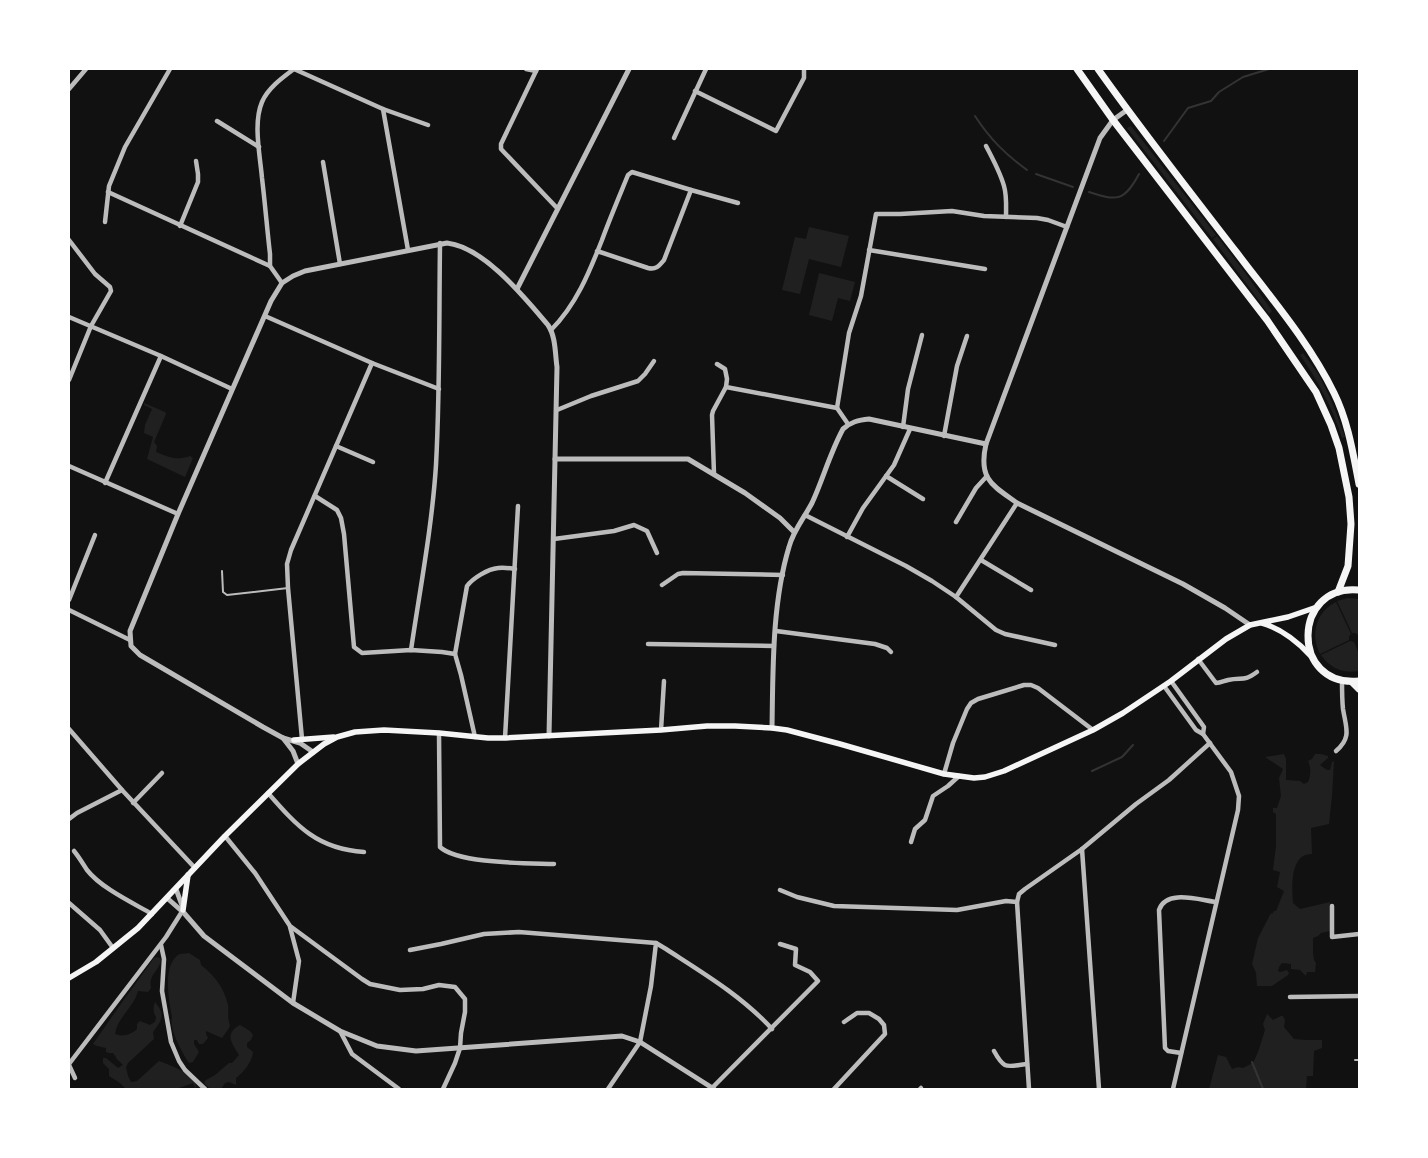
<svg xmlns="http://www.w3.org/2000/svg" width="1428" height="1158" viewBox="0 0 1428 1158" font-family="'Archivo Narrow',sans-serif">
  <style>
    .green { fill: #202020 }
    .lines { fill: none; stroke-linecap: round; stroke-linejoin: round }
    .stream { stroke: #333; stroke-width: 2 }
    .service { stroke: #bcbcbc; stroke-width: 2 }
    .minor { stroke: #bcbcbc; stroke-width: 4.5 }
    .tertiary { stroke: #bcbcbc; stroke-width: 5 }
    .secondary { stroke: #f5f5f5; stroke-width: 5.5 }
    .trunk { stroke: #f5f5f5; stroke-width: 7 }
  </style>
  <rect width="100%" height="100%" fill="#111"/>
  <g class="green">
    <polygon points="1131,126 1216,235 1212,238 1127,128"/>
    <polygon points="809,227 849,236 841,267 809,259 800,294 782,290 795,237 806,239"/>
    <polygon points="1217,236 1246,274 1272,311 1269,314 1213,239"/>
    <polygon points="819,273 855,282 850,301 838,298 832,321 809,315"/>
    <path d="M1303,353L1319,375L1332,402L1345,437L1342,438C1332,407 1318,381 1300,355Z"/>
    <path d="M144,403L165,412L166,414L154,442L157,446L156,452C169,457 176,461 190,456L193,458L185,477L147,459L153,437L144,433L145,425L152,409L144,405Z"/>
    <polygon points="1348,598 1359,599 1359,635 1358,635 1355,633 1352,633 1337,601"/>
    <path d="M1336,602L1351,634L1349,636V640L1320,654C1310,634 1316,612 1336,602Z"/>
    <path d="M1350,641L1354,642L1359,654V671C1343,674 1330,668 1321,655Z"/>
    <path d="M1284,754L1286,759V780L1300,781L1304,784L1308,782C1311,775 1311,767 1308,761L1312,759L1315,754H1321L1328,756V758L1320,765L1327,770H1330L1332,762L1334,761L1332,796L1329,824L1311,828L1312,854C1310,854 1304,855 1303,856C1290,865 1292,890 1293,903L1300,909L1330,902V931L1321,933L1318,936L1313,938V953L1314,960L1316,963L1315,972H1307L1306,976L1300,970L1291,969V964L1282,963L1279,967L1278,971L1280,972L1287,970L1289,973L1288,975L1272,986H1257L1256,973L1252,964L1258,938L1271,913L1272,914L1274,911H1276L1284,891L1277,887L1280,872L1273,870L1276,846V814L1273,812V808H1277L1281,796L1279,778L1283,769L1265,757Z"/>
    <path d="M189,953L200,960L201,965C215,976 224,988 228,1005C229,1012 227,1018 230,1025L229,1028L222,1038L206,1031V1034L208,1038L203,1044H199L197,1040H194V1044L199,1052L193,1062L189,1063C182,1052 169,1030 172,1017C169,1001 162,967 178,955C181,953 185,954 189,953Z"/>
    <path d="M158,957L161,959C160,971 148,974 151,988L148,992L138,991C134,1007 117,1018 115,1034C122,1037 131,1035 137,1029V1024L140,1021L150,1025L155,1022L156,1017C153,1012 153,1008 155,1002C166,1015 162,1020 153,1032L154,1039L128,1063L126,1067L128,1076L131,1082L137,1081L159,1061C170,1065 198,1075 196,1089L193,1083L176,1089H126L120,1083L109,1076V1069L103,1063V1058H106L118,1068L123,1065L116,1058V1057L113,1053H109L106,1052V1048L97,1046L93,1044L118,1008L154,958Z"/>
    <polygon points="1267,1014 1273,1020 1281,1016 1283,1016 1285,1020 1284,1027 1294,1039 1306,1040 1322,1040 1322,1048 1314,1051 1313,1076 1307,1076 1306,1089 1209,1089 1218,1055 1226,1057 1232,1069 1238,1067 1243,1068 1253,1063 1258,1052 1265,1030 1263,1024"/>
    <path d="M240,1025L250,1031L253,1035L251,1040L247,1043V1047L253,1052C252,1062 244,1072 236,1078V1085L229,1082L225,1083L221,1089H210L204,1083L206,1080L215,1075L229,1063H232L239,1055C233,1044 223,1034 240,1025Z"/>
  </g>
  <g class="lines">
    <g class="stream">
      <path d="M975,116C990,139 1005,154 1027,170"/>
      <polyline points="1164,141 1188,108 1211,101 1219,92 1243,77 1269,69"/>
      <polyline points="1036,174 1073,187"/>
      <path d="M1089,192C1117,201 1124,202 1139,174"/>
      <polyline points="1092,771 1122,757 1133,745"/>
      <polyline points="1252,1062 1263,1089"/>
    </g>
    <g class="service">
      <polyline points="222,571 223,592 227,595 288,588"/>
      <polyline points="1355,1060 1359,1060"/>
    </g>
    <g class="minor">
      <polyline points="526,69 536,71"/>
      <polyline points="537,69 501,144 501,149 557,208"/>
      <polyline points="69,89 86,69"/>
      <polyline points="695,91 776,131 804,78 804,69"/>
      <polyline points="383,109 408,250"/>
      <polyline points="217,121 259,147"/>
      <polyline points="674,138 706,69"/>
      <path d="M986,146C993,159 1000,172 1004,186C1007,196 1006,207 1006,217"/>
      <polyline points="323,162 340,264"/>
      <polyline points="691,190 738,203"/>
      <polyline points="108,192 270,266"/>
      <polyline points="105,222 109,186 125,147 170,69"/>
      <polyline points="180,226 198,182 198,174 196,161"/>
      <polyline points="69,240 95,274 110,287 111,291 91,326 69,380"/>
      <polyline points="869,250 985,269"/>
      <path d="M282,283L270,266V254C267,228 265,203 262,178C260,155 253,123 262,102C268,88 282,78 294,69L383,109L428,125"/>
      <polyline points="265,316 372,363 439,389"/>
      <polyline points="69,317 161,356 232,389"/>
      <path d="M551,330C576,305 589,273 602,240C610,218 619,197 628,175L632,172L691,190L664,260C659,266 656,270 648,268L597,251"/>
      <polyline points="717,364 725,369 727,379 726,387 837,408"/>
      <polyline points="837,408 849,333 861,296 876,214 900,214 952,211 984,216 1037,218 1048,220 1067,227"/>
      <polyline points="837,408 848,424"/>
      <polyline points="557,410 591,396 638,381 645,374 654,361"/>
      <polyline points="903,427 908,389 922,335"/>
      <polyline points="944,436 957,366 967,336"/>
      <polyline points="336,446 373,462"/>
      <polyline points="69,466 178,514"/>
      <polyline points="714,474 712,415 713,411 726,387"/>
      <polyline points="886,476 923,499"/>
      <polyline points="105,483 161,356"/>
      <polyline points="315,496 337,510 341,518 344,534 354,647 362,653 411,650 442,652 455,654 461,675 475,737"/>
      <polyline points="805,515 906,566 932,581 956,597 996,630 1005,634 1055,645"/>
      <polyline points="956,522 976,488 987,476"/>
      <polyline points="847,537 863,508 894,465 910,429"/>
      <polyline points="554,539 614,531 634,525 647,531 657,553"/>
      <polyline points="981,560 1031,590"/>
      <polyline points="662,585 678,574 683,573 783,575"/>
      <polyline points="956,597 1017,503"/>
      <polyline points="69,600 95,535"/>
      <polyline points="69,610 130,640"/>
      <polyline points="776,631 875,644 887,648 891,652"/>
      <polyline points="648,644 774,646"/>
      <path d="M411,650C420,589 432,527 436,465C440,391 439,317 440,243"/>
      <path d="M455,654L467,586C473,578 488,569 498,568C504,567 509,568 515,569"/>
      <path d="M1198,659L1216,683C1220,683 1224,681 1228,680C1243,677 1243,682 1257,672"/>
      <polyline points="1171,681 1204,727 1203,734"/>
      <polyline points="1164,686 1196,730 1203,734 1231,772 1239,796 1238,810 1173,1089"/>
      <polyline points="69,729 122,790 195,868"/>
      <polyline points="661,730 664,681"/>
      <path d="M439,733L440,847C458,864 528,863 554,864"/>
      <polyline points="505,738 518,506"/>
      <polyline points="302,739 288,588 287,564 291,550 372,363"/>
      <path d="M1336,751C1352,737 1346,728 1343,709C1342,700 1342,690 1342,680"/>
      <polyline points="944,774 953,743 967,709 971,703 978,699 1024,685 1031,685 1038,688 1093,730"/>
      <path d="M268,793C297,826 317,849 364,852"/>
      <polyline points="133,803 162,773"/>
      <polyline points="69,819 77,813 122,790"/>
      <polyline points="225,836 255,873 290,926 362,979 370,984 400,990 423,989 439,985 455,987 465,999 465,1012 461,1033 460,1048 455,1063 443,1089"/>
      <polyline points="911,842 915,829 925,820 933,796 948,786 959,776"/>
      <polyline points="1082,849 1099,1089"/>
      <path d="M74,851C79,857 83,864 87,870C101,888 133,903 152,914"/>
      <polyline points="780,890 797,897 834,906 957,910 1006,901 1017,902"/>
      <polyline points="69,903 100,930 113,948"/>
      <polyline points="1332,906 1332,937 1359,934"/>
      <polyline points="290,927 299,961 293,1003"/>
      <path d="M656,943L666,949C703,973 742,996 772,1029"/>
      <polyline points="161,945 164,959 162,991 171,1042 179,1061 185,1070 205,1089"/>
      <polyline points="410,950 441,944 484,934 519,932 656,943 651,986 640,1042 608,1089"/>
      <polyline points="1290,997 1359,996"/>
      <polyline points="340,1031 352,1054 399,1089"/>
      <path d="M994,1051C1005,1071 1007,1066 1027,1064"/>
      <path d="M1181,1053L1168,1051L1165,1048L1159,910C1166,889 1199,900 1216,902"/>
      <polyline points="69,1064 166,937 183,910"/>
      <polyline points="69,1065 75,1078"/>
      <polyline points="711,1089 818,981 810,972 795,965 796,949 780,944"/>
      <polyline points="834,1089 885,1034 884,1025 879,1019 869,1013 857,1013 844,1022"/>
      <polyline points="920,1089 921,1088"/>
      <polyline points="1029,1089 1017,902 1019,894 1025,889 1082,849 1136,804 1169,780 1210,743"/>
    </g>
    <g class="tertiary">
      <path d="M1127,110L1113,120L1100,138L986,444C978,479 992,485 1017,503L1183,584L1225,608L1250,625"/>
      <polyline points="517,289 629,69"/>
      <polyline points="555,459 688,459 745,493 780,518 794,532"/>
      <path d="M772,728C773,669 772,603 789,547C793,531 804,518 812,503C823,479 830,453 843,429C851,422 858,420 869,419L986,444"/>
      <polyline points="283,738 293,751 298,764"/>
      <path d="M313,752L300,743L283,738L263,727L140,655L131,646L130,631L178,514L271,301L282,283L293,276L305,271L447,243C484,247 525,298 548,325C556,337 555,354 557,367L549,736"/>
      <polyline points="176,889 183,908"/>
      <polyline points="167,898 184,913 204,936 293,1003 340,1031 377,1046 416,1051 622,1036 640,1042 714,1089"/>
    </g>
    <g class="secondary">
      <path d="M1262,623C1282,629 1297,641 1311,656"/>
      <polyline points="294,740 334,737"/>
      <polyline points="183,910 188,875"/>
      <polyline points="69,978 96,962 138,928 225,836 298,764 324,744 337,737 355,732 384,730 439,733 488,738 505,738 661,730 707,726 735,726 772,728 787,730 840,744 944,774 974,778 985,777 1004,771 1093,730 1123,713 1171,681 1226,639 1250,625 1288,617 1317,607"/>
    </g>
    <g class="trunk">
      <polyline points="1077,69 1113,120 1267,320 1316,392 1331,425 1339,448 1349,497 1351,524 1348,566 1338,592"/>
      <path d="M1098,69C1142,131 1190,192 1237,253C1271,298 1309,342 1334,393C1348,421 1353,453 1359,484"/>
      <path d="M1359,590C1292,583 1290,688 1359,681"/>
      <polyline points="1352,682 1359,689"/>
    </g>
  </g>
  <rect width="1428" height="1158" fill="none" stroke="#ffffff" stroke-width="140"/>
</svg>
